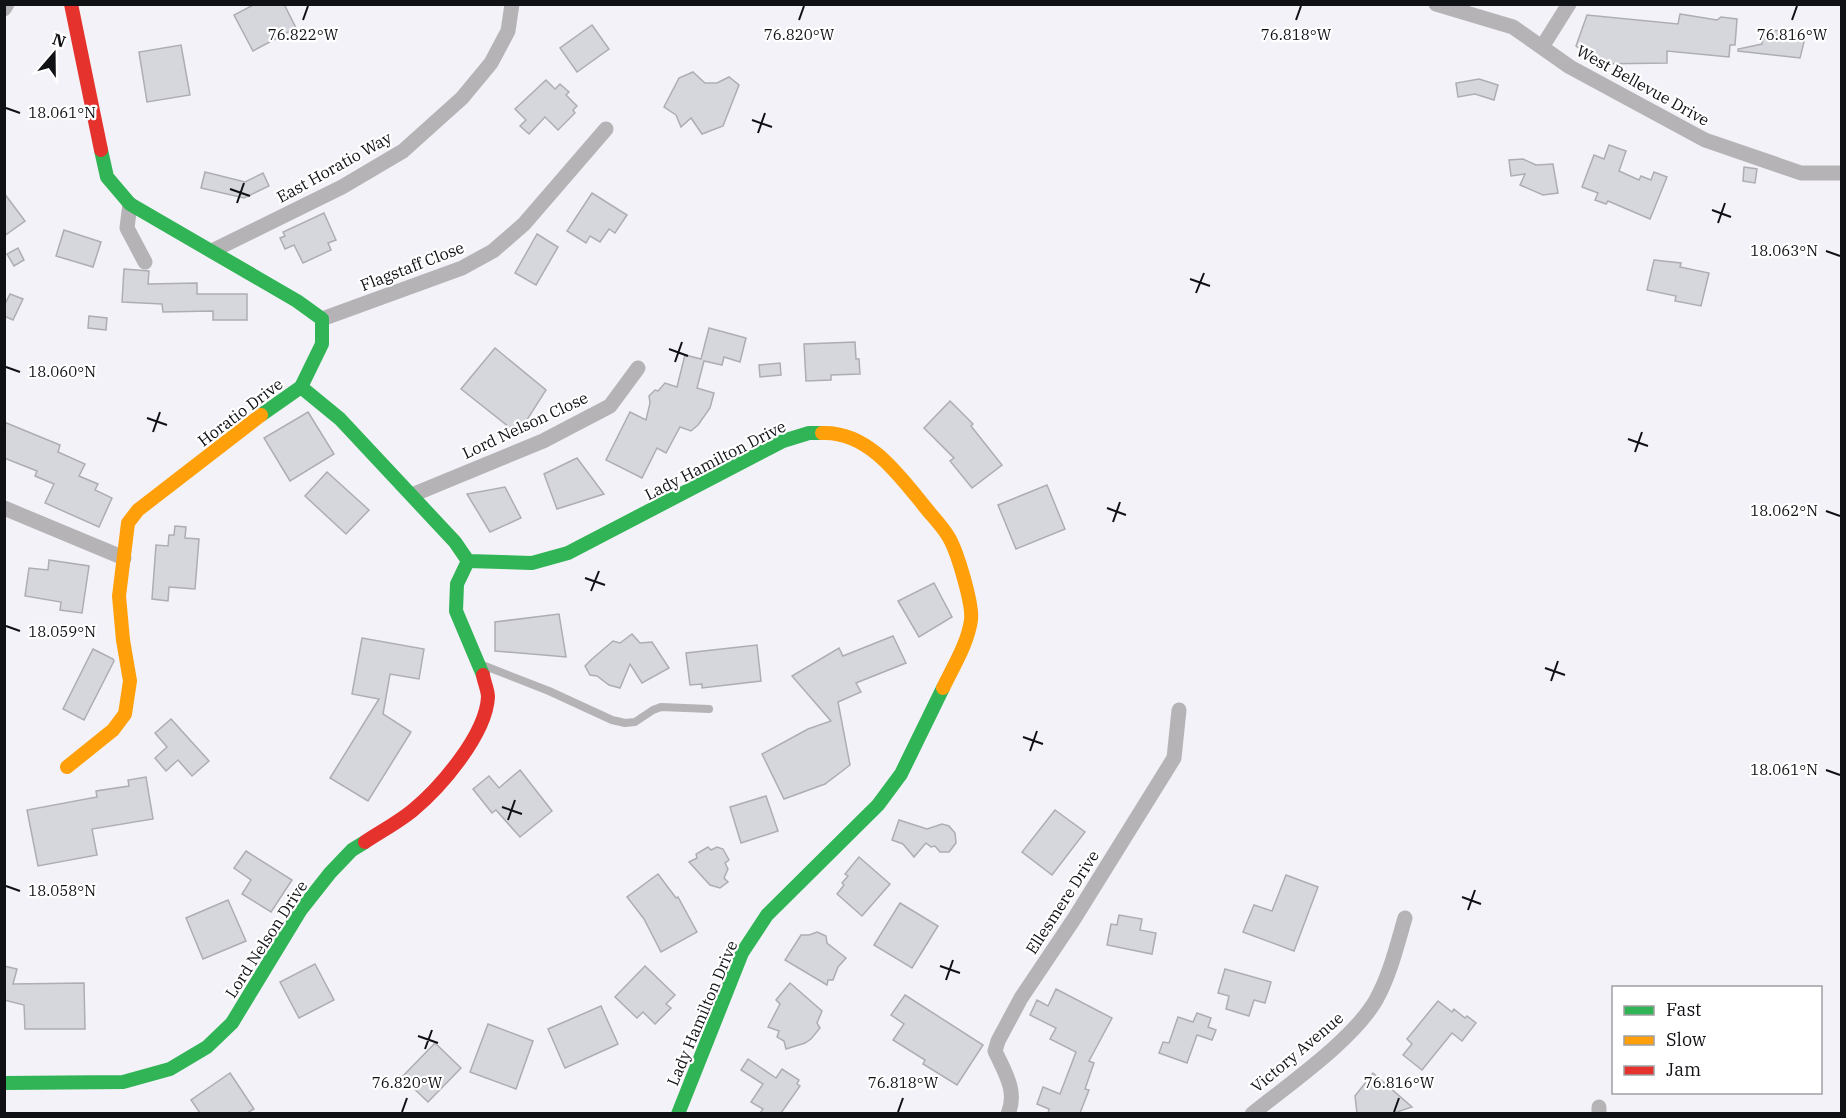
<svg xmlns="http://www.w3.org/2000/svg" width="1846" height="1118" viewBox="0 0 1846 1118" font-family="'IBM Plex Serif',serif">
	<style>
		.building { fill: #d6d7dc; stroke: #adadb2; stroke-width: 1.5 }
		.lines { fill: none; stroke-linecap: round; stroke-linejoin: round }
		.lane { stroke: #b5b3b5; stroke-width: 8 }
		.street { stroke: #b5b3b5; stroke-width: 15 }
		.fast { stroke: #30b455; stroke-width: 14 }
		.slow { stroke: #ff9f0a; stroke-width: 14 }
		.jam { stroke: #e5322d; stroke-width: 14 }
		.ticks { fill: none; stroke: #101115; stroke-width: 2 }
		.labels { text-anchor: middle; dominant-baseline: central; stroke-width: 4.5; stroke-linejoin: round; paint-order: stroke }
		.street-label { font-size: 16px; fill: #101115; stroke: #fff }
		.ticks-label { font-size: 15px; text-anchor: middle; fill: #101115; stroke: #fff; stroke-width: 4.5; stroke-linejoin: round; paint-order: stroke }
	</style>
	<rect width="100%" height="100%" fill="#f2f2f8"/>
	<g class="building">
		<path d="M255,4h29l12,24 -43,23 -19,-36z"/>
		<path d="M1680,14l37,6 4,-3 16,2 -2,26h-5l-1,12 -62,-6v12l-67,1 -24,-18 11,-31 91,9z"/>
		<path d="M592,25l17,24 -32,23 -17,-24z"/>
		<path d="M1764,29l42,5 -6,24 -62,-7v-2l24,-5z"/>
		<path d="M181,45l9,50 -43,7 -8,-50z"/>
		<path d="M693,72l12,11h12l12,-6 10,8 -16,41 -21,8 -11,-16 -10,9 -5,-12 -12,-8 15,-29z"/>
		<path d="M1479,79l19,6 -4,15 -19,-6 -17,3 -2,-14z"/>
		<path d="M546,80l9,9 5,-5 9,8 -3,3 11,11 -4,4 2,3 -17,17 -13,-13 -16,17 -9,-8 6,-6 -11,-11z"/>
		<path d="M1609,145l17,6 -7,20 20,9 2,-4 10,4 3,-8 13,5 -17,42 -42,-18 -2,3 -11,-4 3,-7 -16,-6 12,-32 10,4z"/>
		<path d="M1523,159l13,6 17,-1 5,29 -15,2 -23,-10 5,-11 -14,2 -2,-16z"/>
		<path d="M1744,167l13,2 -2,14 -12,-2z"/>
		<path d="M205,172l40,10 18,-9 6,13 -25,12 -43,-10z"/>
		<path d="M4,193l21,28 -21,15z"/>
		<path d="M592,193l35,22 -12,18 -6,-4 -9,13 -10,-6 -4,7 -19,-12z"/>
		<path d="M324,213l12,27 -8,3 3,7 -28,13 -9,-18 -9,4 -5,-11 5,-2 -2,-4z"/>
		<path d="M64,230l37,12 -8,25 -37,-11z"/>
		<path d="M537,234l21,13 -22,38 -21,-12z"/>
		<path d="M18,248l6,12 -10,6 -7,-12z"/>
		<path d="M1654,260l27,3 -1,4 29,6 -8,33 -26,-5 1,-5 -29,-6z"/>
		<path d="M124,269l25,2 -1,13 49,-1v11h50v26h-34v-9l-50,1 -1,-8 -40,-2z"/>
		<path d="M10,294l13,5 -10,21 -9,-4v-10z"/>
		<path d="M89,316l18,2 -1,12 -18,-2z"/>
		<path d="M709,328l37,10 -6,24 -16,-5 -2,8 -18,-4 -7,27 17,5 -4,15 -12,17 -7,6 -11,-4 -14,26 -9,-5 -15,30 -36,-18 24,-48 16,8 4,-17 -1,-7 6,-6 3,1 7,-8 12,4 8,-32 16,4z"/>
		<path d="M855,342l1,17h3l1,15 -29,1v5l-25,1 -2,-37z"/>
		<path d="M495,348l51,42 -28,44 -57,-45z"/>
		<path d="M780,363l1,12 -21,2 -1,-12z"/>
		<path d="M950,401l23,23 -2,2 31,39 -30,23 -22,-27 4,-3 -30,-30z"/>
		<path d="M308,412l26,42 -44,27 -26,-43z"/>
		<path d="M4,422l56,23 -2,7 27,12 -6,12 19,8 -3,6 17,8 -13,29 -54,-24 9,-19 -19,-8 2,-5 -33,-13z"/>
		<path d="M577,458l27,36 -47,15 -13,-35z"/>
		<path d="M327,472l42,38 -23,24 -41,-38z"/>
		<path d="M1047,485l18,44 -49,20 -18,-44z"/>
		<path d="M505,487l16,31 -31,14 -23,-38z"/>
		<path d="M175,526l11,1 -1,11 14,1 -4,50 -26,-2 -1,14 -16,-2 4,-54 12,1 1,-11h5z"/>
		<path d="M49,560l40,6 -7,47 -22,-3 1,-8 -36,-6 4,-28 19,2z"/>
		<path d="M934,583l18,34 -33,20 -21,-36z"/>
		<path d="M559,614l7,43 -71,-6v-29z"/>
		<path d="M632,634l8,9 12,-1 17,26 -27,15 -12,-19 -10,24 -11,-3 -12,-9 -7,-1 -5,-9 7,-7 21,-18 7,2z"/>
		<path d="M893,636l13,27 -50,20 5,9 -23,10 12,63 -25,19 -41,15 -22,-45 46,-25 23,-8 -39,-45 47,-28 4,8z"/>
		<path d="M362,638l62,11 -5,30 -29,-5 -7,40 28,18 -43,69 -38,-23 49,-79 -27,-5z"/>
		<path d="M757,645l4,36 -59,7v-4l-12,1 -4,-32z"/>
		<path d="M93,649l20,10 1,2 -30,59 -21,-11z"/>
		<path d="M171,719l38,42 -17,15 -14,-16 -12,11 -11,-13 12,-11 -12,-14z"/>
		<path d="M520,770l32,41 -32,26 -24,-27 -4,3 -19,-24 16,-13 10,12z"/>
		<path d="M146,777l7,42 -61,10 5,26 -59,11 -11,-56 70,-13 -1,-6 33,-5 -1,-6z"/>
		<path d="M766,796l12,35 -37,12 -11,-36z"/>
		<path d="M1055,810l30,22 -33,43 -30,-23z"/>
		<path d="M899,820l28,9 15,-5 7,2 6,7 1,10 -7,9h-9l-5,-6 -4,1 -5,-4 -12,14 -11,-13 -11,-4z"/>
		<path d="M708,847l3,3 6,-3 6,2 6,11 -4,3 3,6 -4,9 4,4 -8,6 -10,-3 -21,-23 8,-4 -1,-4z"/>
		<path d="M246,851l46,29 -21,32 -29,-18 9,-14 -17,-12z"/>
		<path d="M859,857l31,27 -28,32 -25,-22 7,-9 -2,-2 6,-7 -3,-2z"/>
		<path d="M658,874l18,24 2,-1 19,35 -36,20 -17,-33 -17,-22z"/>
		<path d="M1286,875l32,12 -24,64 -51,-19 11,-27 18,6z"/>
		<path d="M228,900l18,41 -43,18 -17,-41z"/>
		<path d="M900,903l38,23 -26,42 -38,-23z"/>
		<path d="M1119,915l23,4 -2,11 16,3 -4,21 -45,-9 4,-21 6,1z"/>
		<path d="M817,932l9,4 1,7 19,15 -8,9 -5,13h-5l-1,5 -42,-25 16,-25h8z"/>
		<path d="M315,964l19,36 -35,18 -19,-36z"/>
		<path d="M4,966l13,3 -4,15 71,-1 1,46h-60l-1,-24 -20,-5z"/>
		<path d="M645,966l30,29 -9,9 5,4 -16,16 -12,-12 -6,6 -22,-21z"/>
		<path d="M1225,969l46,13 -6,21 -11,-3 -5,16 -23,-7 3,-13 -11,-3z"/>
		<path d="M790,983l32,28 -5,12 3,5 -9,11 -6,4 -19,6 -2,-8 -7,-4 2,-6 -11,-4 12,-23 -4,-4z"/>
		<path d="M1056,989l56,29 -23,43 5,2 -9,26 4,1 -9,23h-32l1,-4 -12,-5 6,-17 17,7 16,-42 -26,-13 6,-11 -26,-13 7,-15 11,6z"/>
		<path d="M905,995l78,50 -26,40 -34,-21 2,-4 -32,-20 11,-16 -13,-9z"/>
		<path d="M1438,1001l14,11 2,-3 11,9 2,-2 9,7 -14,18 -10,-8 -30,37 -19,-15 9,-11 -5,-5z"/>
		<path d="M601,1006l17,38 -53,24 -17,-39z"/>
		<path d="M1197,1013l14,5 -3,9 8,3 -4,10 -15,-5 -10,28 -28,-10 4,-11 6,1 9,-26 15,5z"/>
		<path d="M488,1024l45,17 -17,48 -46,-17z"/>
		<path d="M435,1043l26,25 -33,34 -26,-25z"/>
		<path d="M748,1059l28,19 6,-9 17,11 -2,4 3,2 -19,27h-21l3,-4 -12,-7 12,-18 -22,-14z"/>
		<path d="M230,1073l24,36 -7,4h-47l-9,-13z"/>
		<path d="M1373,1073l39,34 -18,6h-37l-2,-17z"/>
	</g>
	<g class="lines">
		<path class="lane" d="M485,666l64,25 63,29 13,3 10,-1 18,-12 8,-3 48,2"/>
		<g class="street">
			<path d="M1436,4l77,23 57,40 135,73 96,33h41"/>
			<path d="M4,9l3,-5"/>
			<path d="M1542,47l27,-43"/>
			<path d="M130,204l-3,24 18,34"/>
			<path d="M212,251l130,-64 61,-36 59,-53 29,-35 17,-32 4,-27"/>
			<path d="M322,319l140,-51 31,-17 31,-27 82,-95"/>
			<path d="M412,495l131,-54 67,-35 28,-38"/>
			<path d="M4,508l120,50"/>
			<path d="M1008,1114c10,-23 -4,-43 -13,-63l3,-10 23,-43 53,-79 100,-161 5,-48"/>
			<path d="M1252,1114c37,-30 101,-74 124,-114 14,-25 21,-55 29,-82"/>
			<path d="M1599,1114v-7"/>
		</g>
		<g class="fast">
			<path d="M101,150l6,27 23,27 167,97 25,18v25l-21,43 -40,28"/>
			<path d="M301,387l39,32 115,123 13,19 64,2 36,-10 215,-112 26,-8h13"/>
			<path d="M468,561l-11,23 -1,27 27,64"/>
			<path d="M4,1083l119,-1 47,-13 37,-22 25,-24 68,-112 30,-38 22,-23 13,-8"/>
			<path d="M678,1114l64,-161 25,-38 111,-110 23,-31 42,-86"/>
		</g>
		<g class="slow">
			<path d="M822,433c46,-2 77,42 103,74 8,10 17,19 23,29 9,14 25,68 23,84 -3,23 -18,47 -28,68"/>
			<path d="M67,767l46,-37 12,-16 5,-33 -7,-41 -4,-44 9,-73 10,-13 123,-95"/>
		</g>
		<g class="jam">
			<path d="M71,4l30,146"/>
			<path d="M365,842c15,-10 32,-19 47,-31 28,-23 74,-76 76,-114 0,-7 -4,-15 -5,-22"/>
		</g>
	</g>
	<path class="ticks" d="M303,20l5,-14M799,20l5,-14M1296,20l5,-14M1792,20l5,-14M6,108l14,5M752,120l20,7M758,133l7,-20M230,189l20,7M237,203l7,-20M1712,210l19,7M1718,223l7,-20M1826,251l14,5M1190,279l20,7M1196,293l8,-20M669,349l19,7M675,362l7,-20M6,367l14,5M147,418l20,7M153,432l7,-20M1628,439l20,7M1635,452l7,-20M1107,508l19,7M1826,511l14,5M1113,522l7,-20M585,578l20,7M591,591l8,-20M6,626l14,5M1545,668l20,7M1551,681l7,-20M1023,737l20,7M1030,751l7,-20M1826,770l14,5M502,807l20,7M508,820l7,-20M6,886l14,5M1462,897l19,7M1468,910l7,-20M940,966l20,7M946,980l7,-20M418,1036l20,7M425,1049l7,-19M402,1112l5,-14M898,1112l5,-14M1394,1112l5,-14"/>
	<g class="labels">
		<g class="street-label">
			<text transform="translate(1643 85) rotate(29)">West Bellevue Drive</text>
			<text transform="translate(334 167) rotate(-29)">East Horatio Way</text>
			<text transform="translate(412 266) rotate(-21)">Flagstaff Close</text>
			<text transform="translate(240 412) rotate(-37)">Horatio Drive</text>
			<text transform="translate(525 425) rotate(-25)">Lord Nelson Close</text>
			<text transform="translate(715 460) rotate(-27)">Lady Hamilton Drive</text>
			<text transform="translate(1062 902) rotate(-57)">Ellesmere Drive</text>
			<text transform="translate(266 939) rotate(-57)">Lord Nelson Drive</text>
			<text transform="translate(702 1013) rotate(-67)">Lady Hamilton Drive</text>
			<text transform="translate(1297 1052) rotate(-40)">Victory Avenue</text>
		</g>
	</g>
	<g class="ticks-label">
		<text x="303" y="40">76.822°W</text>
		<text x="799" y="40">76.820°W</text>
		<text x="1296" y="40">76.818°W</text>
		<text x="1792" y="40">76.816°W</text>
		<text x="62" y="118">18.061°N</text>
		<text x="1784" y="256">18.063°N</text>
		<text x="62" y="377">18.060°N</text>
		<text x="1784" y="516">18.062°N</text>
		<text x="62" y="637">18.059°N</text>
		<text x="1784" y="775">18.061°N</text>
		<text x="62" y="896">18.058°N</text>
		<text x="407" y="1088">76.820°W</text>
		<text x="903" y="1088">76.818°W</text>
		<text x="1399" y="1088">76.816°W</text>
	</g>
	<rect width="1846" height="1118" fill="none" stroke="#101115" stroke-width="12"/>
	<rect x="1612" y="986" width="210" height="108" fill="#ffffff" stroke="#9fa0a1" stroke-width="1.5"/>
	<rect x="1624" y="1006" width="30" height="9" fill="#30b455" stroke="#9fa0a1" stroke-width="1.5"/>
	<text x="1666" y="1016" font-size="18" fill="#101115">Fast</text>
	<rect x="1624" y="1036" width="30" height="9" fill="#ff9f0a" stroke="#9fa0a1" stroke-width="1.5"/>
	<text x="1666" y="1046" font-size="18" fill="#101115">Slow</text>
	<rect x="1624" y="1066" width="30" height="9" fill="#e5322d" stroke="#9fa0a1" stroke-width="1.5"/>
	<text x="1666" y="1076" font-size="18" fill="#101115">Jam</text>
	<g transform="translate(54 54) rotate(20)" stroke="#ffffff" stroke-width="4.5" paint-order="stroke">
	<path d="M0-4.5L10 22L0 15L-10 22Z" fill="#101115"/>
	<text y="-9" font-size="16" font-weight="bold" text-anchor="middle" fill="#101115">N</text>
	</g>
</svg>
